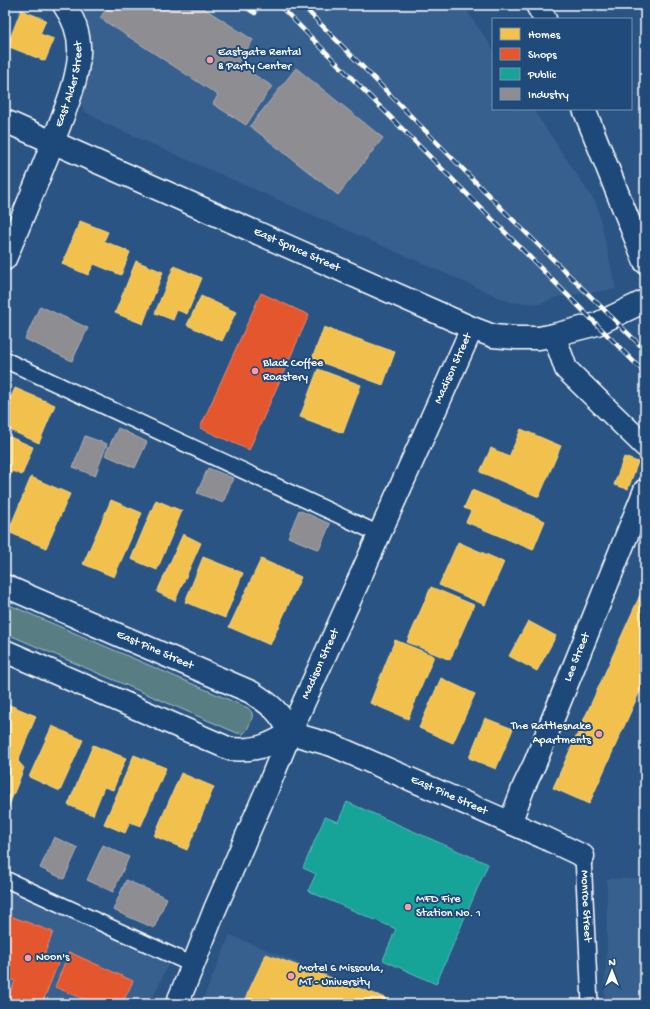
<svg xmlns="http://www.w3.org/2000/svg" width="650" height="1009" viewBox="0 0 650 1009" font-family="'Gochi Hand',sans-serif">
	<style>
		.built { fill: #38608e }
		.green { fill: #597e83; stroke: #acbec1 }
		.homes { fill: #f2c14e; stroke: #f6d483 }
		.shops { fill: #e4572e; stroke: #ec896d }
		.public { fill: #17a398; stroke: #5dbfb7 }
		.industry { fill: #8d8d92; stroke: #afafb3 }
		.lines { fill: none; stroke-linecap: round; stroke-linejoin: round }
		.service-casing { stroke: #fff; stroke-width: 18 }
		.minor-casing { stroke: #fff; stroke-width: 25 }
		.tertiary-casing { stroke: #fff; stroke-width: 25 }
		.service { stroke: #1f4a7a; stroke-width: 15 }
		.minor { stroke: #1f4a7a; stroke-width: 22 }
		.tertiary { stroke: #1f4a7a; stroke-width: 22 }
		.rail-casing { stroke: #fff; stroke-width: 4.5 }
		.rail { stroke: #1f4a7a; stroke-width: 3; stroke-dasharray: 9; stroke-linecap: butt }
		.poi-dot { fill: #ff9aa2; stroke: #1f4a7a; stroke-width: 1.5 }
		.labels { text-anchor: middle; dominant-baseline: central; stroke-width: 4; stroke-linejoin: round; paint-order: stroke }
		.poi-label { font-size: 12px; fill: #fff; stroke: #1f4a7a; text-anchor: start }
		.street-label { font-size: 12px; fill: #fff; stroke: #1f4a7a }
	</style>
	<rect width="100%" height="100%" fill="#2a5483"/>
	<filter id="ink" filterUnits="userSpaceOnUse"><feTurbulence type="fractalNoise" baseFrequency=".025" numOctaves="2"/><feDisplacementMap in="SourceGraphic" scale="8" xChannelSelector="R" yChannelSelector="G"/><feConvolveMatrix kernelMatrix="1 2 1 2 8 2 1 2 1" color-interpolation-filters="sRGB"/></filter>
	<g filter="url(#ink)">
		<g class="built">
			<path d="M80,5h383l30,44v60h40l64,96 19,84 -59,8 -17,7 -30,-2 -406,-179 -20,-12 -5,-15 9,-54 -3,-24z"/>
			<path d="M645,878v126h-41l3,-57v-68z"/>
			<path d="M5,880l167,76 -22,48h-145z"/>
			<path d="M230,935l170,69h-199z"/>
		</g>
		<path class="green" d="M5,603l243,105c2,2 3,3 4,5 2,5 -5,18 -9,21l-6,-1 -232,-100z"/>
		<g class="homes">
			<path d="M21,10l25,10 -6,14 14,5 -9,22 -38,-15z"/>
			<path d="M80,221l28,11 -4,9 26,11 -9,23 -27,-11 -6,11 -26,-11z"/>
			<path d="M136,261l27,11 -20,52 -28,-11z"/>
			<path d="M174,266l28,12 -15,36 -10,-4 -4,10 -18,-7z"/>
			<path d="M201,296l35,16 -14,29 -35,-16z"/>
			<path d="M324,327l71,25 -12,33 -71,-26z"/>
			<path d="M318,369l43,16 -18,48 -43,-16z"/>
			<path d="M15,388l40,17 -16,38 -34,-15v-18z"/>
			<path d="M521,429l40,17 -22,51 -59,-25 11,-24 18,9z"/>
			<path d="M8,436l25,11 -11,28 -10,-4 -7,17v-44z"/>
			<path d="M624,457l14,5 -10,27 -14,-4z"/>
			<path d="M31,477l39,17 -24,54 -38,-16z"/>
			<path d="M472,490l73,31 -12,29 -67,-28 5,-11 -7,-3z"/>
			<path d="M111,500l31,13 -28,64 -31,-13z"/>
			<path d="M156,500l26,11 -25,59 -26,-11z"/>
			<path d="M183,534l18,9 -26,58 -18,-9z"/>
			<path d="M458,542l46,20 -19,43 -46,-20z"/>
			<path d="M203,557l40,16 -18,45 -40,-16z"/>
			<path d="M261,559l40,18 -31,68 -41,-18z"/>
			<path d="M645,584v96l-56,124 -36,-16z"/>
			<path d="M431,587l43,18 -24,55 -43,-18z"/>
			<path d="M528,621l28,15 -19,35 -28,-15z"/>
			<path d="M395,640l39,16 -26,63 -38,-16z"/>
			<path d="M441,678l34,16 -22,49 -34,-15z"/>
			<path d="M5,703l31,13 -18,45 6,7 -18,45 -1,-1z"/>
			<path d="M485,718l28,11 -17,40 -27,-11z"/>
			<path d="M52,726l31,14 -23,51 -31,-14z"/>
			<path d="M93,745l33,13 -13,32 -9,-3 -11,28 -25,-10z"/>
			<path d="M134,755l32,13 -25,58 -11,-4 -5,11 -21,-9z"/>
			<path d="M181,773l33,14 -27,63 -33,-14z"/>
			<path d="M266,954l120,44 -2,6h-133l-7,-3z"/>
		</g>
		<g class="shops">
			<path d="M261,293l48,22 -60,135 -49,-22z"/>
			<path d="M5,914l48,18 -9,23 15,6 -17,43h-19l-15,-6 7,-17 -10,-3z"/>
			<path d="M69,952l64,29 -11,23h-26l-41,-17z"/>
			<path d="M8,998l15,6h-17z"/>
		</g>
		<path class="public" d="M347,802l141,62 -52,120 -53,-24 13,-31 -88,-38 8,-17 -13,-6 22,-51 13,5z"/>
		<g class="industry">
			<path d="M109,5h90l54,35 -16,24 35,22 -26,39 -33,-21 5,-9 -118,-77z"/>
			<path d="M296,68l87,70 -45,57 -88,-69z"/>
			<path d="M40,306l48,22 -16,33 -47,-22z"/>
			<path d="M118,428l29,14 -12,26 -30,-13z"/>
			<path d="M85,436l22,8 -12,32 -22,-9z"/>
			<path d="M208,468l25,10 -10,25 -26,-10z"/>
			<path d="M299,510l31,14 -11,26 -31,-13z"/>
			<path d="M54,837l24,11 -14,31 -24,-11z"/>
			<path d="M103,845l26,12 -16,35 -26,-12z"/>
			<path d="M126,880l41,18 -13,30 -41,-18z"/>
		</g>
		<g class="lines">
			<g class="service-casing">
				<g id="service">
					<path d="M5,360l374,174"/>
					<path id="s1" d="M583,856l7,148"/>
					<path d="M5,879l188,86"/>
				</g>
			</g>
			<g class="minor-casing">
				<g id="minor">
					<path id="s2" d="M5,259c18,-43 36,-86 53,-130 9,-24 20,-50 21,-76 1,-18 -5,-34 -15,-48"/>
					<path d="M554,335l12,34 79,77"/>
					<path id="s3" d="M5,586l246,106c20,13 29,19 39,41"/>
					<path id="s4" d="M5,651l225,98c26,2 38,-3 60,-16l42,12 211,92 40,19"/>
					<path id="s5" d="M510,823l14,-37 11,-23 110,-273"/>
				</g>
			</g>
			<g class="tertiary-casing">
				<g id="tertiary">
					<path d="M537,5l8,14"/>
					<path d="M584,109l61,153"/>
					<path id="s6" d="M5,121l467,207 21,8 23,2h23l15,-3 43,-11 48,-23"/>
					<path id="s7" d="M177,1004l16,-39 22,-56 51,-117 24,-59 182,-405"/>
				</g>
			</g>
			<use href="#service" class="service"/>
			<use href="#minor" class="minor"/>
			<use href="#tertiary" class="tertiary"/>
			<g class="rail-casing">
				<g id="rail">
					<path d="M242,5l13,8"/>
					<path d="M279,5l366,368"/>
					<path d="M302,5l206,210 137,135"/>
				</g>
			</g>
			<use href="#rail" class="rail"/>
		</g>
	</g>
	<g class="poi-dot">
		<circle cx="210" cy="60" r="4"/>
		<circle cx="255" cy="371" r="4"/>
		<circle cx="599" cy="734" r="4"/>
		<circle cx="408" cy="907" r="4"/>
		<circle cx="28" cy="958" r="4"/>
		<circle cx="291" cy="976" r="4"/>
	</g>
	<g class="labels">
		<g class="poi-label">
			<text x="218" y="53">Eastgate Rental<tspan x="218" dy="14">&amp; Party Center</tspan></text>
			<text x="263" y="364">Black Coffee<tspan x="263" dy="14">Roastery</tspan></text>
			<text x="591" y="727" text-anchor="end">The Rattlesnake<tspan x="591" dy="14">Apartments</tspan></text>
			<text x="416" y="900">MFD Fire<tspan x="416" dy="14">Station No. 1</tspan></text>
			<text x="36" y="958">Noon's</text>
			<text x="299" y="969">Motel 6 Missoula,<tspan x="299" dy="14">MT - University</tspan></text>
		</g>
		<g class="street-label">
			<text stroke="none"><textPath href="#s2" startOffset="187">East Alder Street</textPath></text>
			<text stroke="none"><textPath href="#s6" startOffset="319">East Spruce Street</textPath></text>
			<text stroke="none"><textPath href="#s7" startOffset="693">Madison Street</textPath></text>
			<text stroke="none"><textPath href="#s3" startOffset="163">East Pine Street</textPath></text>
			<text stroke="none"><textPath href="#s5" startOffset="179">Lee Street</textPath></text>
			<text stroke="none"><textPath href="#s7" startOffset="369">Madison Street</textPath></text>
			<text stroke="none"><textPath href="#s4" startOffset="480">East Pine Street</textPath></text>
			<text stroke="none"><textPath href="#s1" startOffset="50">Monroe Street</textPath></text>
		</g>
	</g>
	<rect width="650" height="1009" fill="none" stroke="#1f4a7a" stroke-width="20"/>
	<rect x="10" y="10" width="630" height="989" fill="none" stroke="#fff" stroke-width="1.5" filter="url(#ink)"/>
	<rect x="492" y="18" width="140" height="92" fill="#1f4a7a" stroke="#7992af"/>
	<rect x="500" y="28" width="20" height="12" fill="#f2c14e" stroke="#7992af"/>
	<text x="528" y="38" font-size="12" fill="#ffffff">Homes</text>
	<rect x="500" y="48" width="20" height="12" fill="#e4572e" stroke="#7992af"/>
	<text x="528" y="58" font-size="12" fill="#ffffff">Shops</text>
	<rect x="500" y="68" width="20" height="12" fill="#17a398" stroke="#7992af"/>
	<text x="528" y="78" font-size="12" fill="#ffffff">Public</text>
	<rect x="500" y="88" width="20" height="12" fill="#8d8d92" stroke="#7992af"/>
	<text x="528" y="98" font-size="12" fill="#ffffff">Industry</text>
	<g transform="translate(612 971)" stroke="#1f4a7a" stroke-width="3" paint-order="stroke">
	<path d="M0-3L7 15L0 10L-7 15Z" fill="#ffffff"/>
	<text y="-6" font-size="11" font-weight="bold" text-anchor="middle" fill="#ffffff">N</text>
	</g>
</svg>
